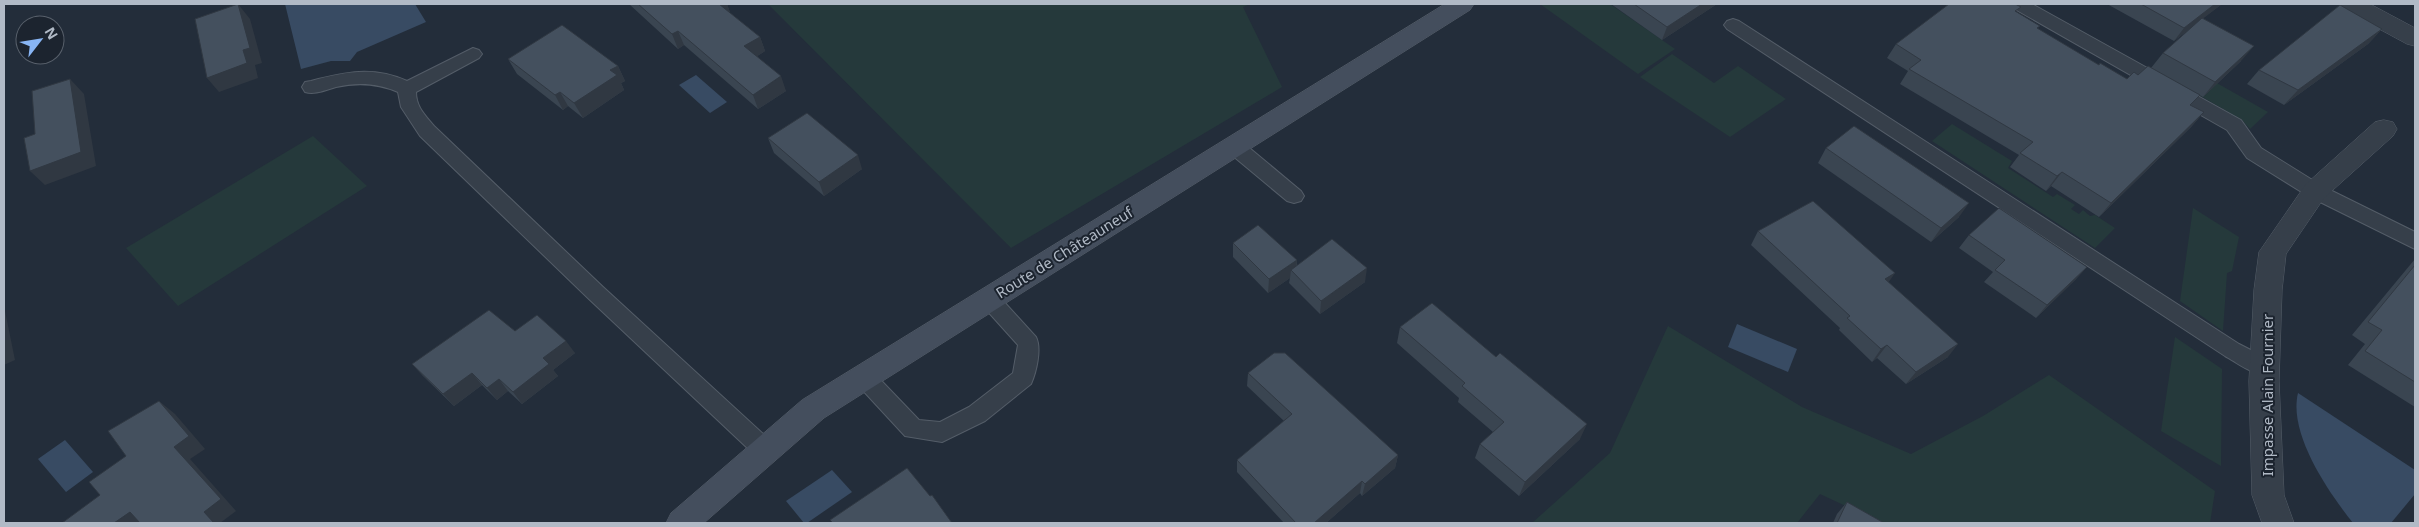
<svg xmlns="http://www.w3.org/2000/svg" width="2419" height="527" viewBox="0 0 2419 527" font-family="'Noto Sans',sans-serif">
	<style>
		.green { fill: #25393b }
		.water { fill: #384b63 }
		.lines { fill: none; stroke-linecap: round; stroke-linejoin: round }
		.lane-casing { stroke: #545d68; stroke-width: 2 }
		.street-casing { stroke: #545d68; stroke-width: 1 }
		.secondary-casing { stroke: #545d68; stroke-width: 1 }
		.lane { fill: #363f4a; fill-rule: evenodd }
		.street { fill: #363f4a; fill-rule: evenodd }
		.secondary { fill: #444e5d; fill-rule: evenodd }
		.wall { fill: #3a4551 }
		.shaded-wall { fill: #303842 }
		.building { fill: #44505e; stroke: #303842 }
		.labels { text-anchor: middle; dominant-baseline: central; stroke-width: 4; stroke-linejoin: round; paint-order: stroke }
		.street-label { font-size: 15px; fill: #b1bac6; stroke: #1c242f }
	</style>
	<rect width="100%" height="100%" fill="#232d3a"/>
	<g class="green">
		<path d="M768,4h482l-7,3 39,80 -271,161z"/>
		<path d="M1540,4h70l65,45 -37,25z"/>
		<path d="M1672,54l42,29 24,-17 48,33 -56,38 -90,-60z"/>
		<path d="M2185,65l83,47 -18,17 -8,-9 -74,-43z"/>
		<path d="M1952,124l60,37 -4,7 45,29 4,-3 18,11 -4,4 8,5 4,-4 7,6 5,-1 20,13 -20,20 -163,-107z"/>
		<path d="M313,136l54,50 -189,120 -52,-58z"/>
		<path d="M2193,208l46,29 -7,34 -5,2 -4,58 -43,-30z"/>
		<path d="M1668,326l134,81 109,47 72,-38 66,-41 166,116 -5,32h-328l-62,-29 -23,29h-265l78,-70z"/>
		<path d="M2175,337l47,32 -1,97 -60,-35z"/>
	</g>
	<g class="water">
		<path d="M285,4h130l11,18 -69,30 -7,9h-19l-30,8z"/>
		<path d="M696,75l31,27 -17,11 -31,-28z"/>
		<path d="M1737,324l60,25 -9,23 -60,-25z"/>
		<path d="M2298,393l117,77v24l-24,29h-38c-24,-30 -65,-89 -55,-130z"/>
		<path d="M65,440l28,32 -27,20 -28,-33z"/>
		<path d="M832,470l20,22 -45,31h-3l-18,-22z"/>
	</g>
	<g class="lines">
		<g class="lane-casing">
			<g id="lane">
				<path d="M2011,4h21l209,116 20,28 61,38 93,46v17l-107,-53 -61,-38 -20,-28 -214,-122z"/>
				<path d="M1733,19l6,2 500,323 33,17 4,6 -4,6c-15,6 -34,-10 -47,-17l-498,-327 -3,-4 3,-4z"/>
				<path d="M473,48l6,2 3,4 -3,4 -63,34c0,15 9,23 18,34l169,161 170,156 3,7 -3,7 -8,3 -8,-3 -168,-158 -169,-163 -19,-29 -3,-15c-21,-9 -40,-10 -62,-5 -11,3 -21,8 -31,5l-3,-5 3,-5 6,-1c34,-9 62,-15 96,0z"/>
				<path d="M1234,139l7,2 60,50 3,5 -3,5 -7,2 -7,-2 -60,-50 -2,-5 2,-5z"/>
				<path d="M989,291l7,2 40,44c6,12 0,36 -5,47l-46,37 -43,21 -37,-6 -49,-53 -3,-6 3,-6 8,-3 8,3 47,49 21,2 29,-15 44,-34 5,-28 -36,-40 -3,-6 3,-6z"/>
			</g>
		</g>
		<g class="street-casing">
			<g id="street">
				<path d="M2340,4h30l45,24v18l-8,-2 -63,-34z"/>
				<path d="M2384,120l9,2 4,7 -4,7 -69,62 -38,56 -4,36 -3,91 5,114 10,28h-32l-10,-28 -3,-114 5,-91 5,-38 47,-68 69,-62z"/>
			</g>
		</g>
		<g class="secondary-casing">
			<path id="secondary" d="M1445,4h29l-4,6 -646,408 -120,105h-38l5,-10 131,-113z"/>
		</g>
		<use href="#lane" class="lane"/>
		<use href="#street" class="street"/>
		<use href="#secondary" class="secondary"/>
	</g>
	<g class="wall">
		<path d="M629,4h98l3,9 30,24 5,14 -8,5 29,35 -28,18 -74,-64 -6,4z"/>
		<path d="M1611,4h106l-55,36z"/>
		<path d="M2107,4h115l-19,14 38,43 -38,36 -21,-12 10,21 12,6 -13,15 -92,90 -48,-31 -5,5 -36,-24 9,-12 -119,-71 8,-13 -21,-13 9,-14 121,-31 21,16 61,36 28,14 11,-4 13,-7 12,-15 29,-26 -18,14z"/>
		<path d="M2382,29l-14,15 -84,61 -37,-21 12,-14z"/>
		<path d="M508,59l110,7 7,15 -4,2 3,7 -41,28 -15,-12 -5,4 -46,-36z"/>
		<path d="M768,138l94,31 -38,27 -50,-43z"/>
		<path d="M1826,148l133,69 -28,25 -113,-79z"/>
		<path d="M1758,231l131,52 59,74 -42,27 -29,-26 -5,4 -33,-32 1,-2 -89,-83z"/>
		<path d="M1969,235l118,32 -11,12 -40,39 -52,-36 9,-10 -34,-24z"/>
		<path d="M1233,243l64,17v5l68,17 -45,32 -31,-31 1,-5 -22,15 -35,-36z"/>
		<path d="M2415,259v148l-67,-42 17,-21 -13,-9z"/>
		<path d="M1400,327l180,112 -61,57 -44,-38 5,-14 13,-12 -35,-30 1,-4 -62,-55z"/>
		<path d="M515,331l60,22 -22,17 5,6 -36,28 -14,-13 -11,9 -15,-15 -28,21 -31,-30 -11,-12z"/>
		<path d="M1248,373l150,82 -3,13 -33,28 -2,-3 -34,30h-42l-47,-51v-12l47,-39 -37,-35z"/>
		<path d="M1847,502l37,21h-51l4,-9z"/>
	</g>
	<g class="shaded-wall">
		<path d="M238,4l12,15 12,44 -7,2 3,13 -39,14 -12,-14 36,-28z"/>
		<path d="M719,4h8l4,11z"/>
		<path d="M1702,4h15l-55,36 5,-13z"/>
		<path d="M2215,4h7l-48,37 10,-13z"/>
		<path d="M2382,29l-14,15 -84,61 14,-15z"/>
		<path d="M678,31l6,14 -6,4 -6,-15z"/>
		<path d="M760,37l5,14 -15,10 -6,-15z"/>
		<path d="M2254,46l-13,15 -38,36 12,-15z"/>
		<path d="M618,66l7,15 -4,2 3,7 -41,28 -9,-15 36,-33z"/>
		<path d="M781,76l5,15 -28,18 -5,-14z"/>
		<path d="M70,79l14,15 12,72 -51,19 -15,-14z"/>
		<path d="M560,92l8,14 -5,4 -8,-15z"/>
		<path d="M2204,112l-13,15 -92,90 12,-14z"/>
		<path d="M858,155l4,14 -38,27 -5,-14z"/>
		<path d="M2062,172l-11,14 -5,5 11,-15z"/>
		<path d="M1969,203l-10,14 -28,25 10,-14z"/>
		<path d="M1297,260l-1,14 -5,-4 -1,8 -22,15 1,-14z"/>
		<path d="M2087,267l-11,12 -40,39 11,-13z"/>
		<path d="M1367,268l-2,14 -45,32 1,-13z"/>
		<path d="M1895,273l-9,13 -1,-7z"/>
		<path d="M4,306l11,54 -11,5z"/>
		<path d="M566,341l9,12 -22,17 5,6 -36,28 -9,-12 30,-34z"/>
		<path d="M1958,344l-10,13 -42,27 10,-12z"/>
		<path d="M1887,345l-10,13 -5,4 9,-13z"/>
		<path d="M472,373l10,12 -28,21 -11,-12z"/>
		<path d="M499,379l9,12 -11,9 -10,-12z"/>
		<path d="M159,401l16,13 30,35 -15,10 46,52 -16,12h-6l-10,-11 -30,-65z"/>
		<path d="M1587,424l-7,15 -61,57 6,-14z"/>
		<path d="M1398,455l-3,13 -33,28 3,-12z"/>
		<path d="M1362,481l-2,12 -34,30h-12z"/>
		<path d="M130,512l17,11h-33z"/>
	</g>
	<g class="building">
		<path d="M238,4l12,44 -7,2 4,13 -40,15 -12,-59z"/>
		<path d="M638,4h81l41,33 -16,9 37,30 -28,19 -75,-64 -6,3z"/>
		<path d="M1634,4h68l-35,23z"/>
		<path d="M1949,4h66l6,3 -6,4 25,15 -3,2 62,37 1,-2 27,16 7,-7 4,3 10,-9 52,29 -10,10 14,7 -93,91 -49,-31 -5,4 -37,-23 13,-11 -124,-73 12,-9 -25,-16z"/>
		<path d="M2141,4h74l-31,24z"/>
		<path d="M2340,5l42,24 -84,61 -39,-20z"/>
		<path d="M2202,18l52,28 -39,36 -52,-29z"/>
		<path d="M562,25l56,41 -8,4 7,5 -43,28 -14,-11 -5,3 -47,-36z"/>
		<path d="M70,79l11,73 -51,19 -6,-33 11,-4 -3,-43z"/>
		<path d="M807,113l51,42 -39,27 -51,-44z"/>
		<path d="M1854,126l115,77 -28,25 -115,-80z"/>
		<path d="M1813,201l82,72 -10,6 73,65 -42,28 -29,-27 -6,4 -34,-31 3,-2 -92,-85z"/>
		<path d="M1999,208l88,59 -40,38 -52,-35 10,-10 -36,-25z"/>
		<path d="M1258,225l39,35 -28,19 -36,-36z"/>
		<path d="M1332,239l35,29 -46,33 -30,-31z"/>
		<path d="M2415,265v117l-50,-31 17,-21 -14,-8z"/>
		<path d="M1432,303l64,54 4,-4 87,71 -62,58 -45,-38 24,-22 -42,-36 3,-3 -65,-56z"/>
		<path d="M489,310l26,21 22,-16 29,26 -23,17 6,6 -36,28 -14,-13 -12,9 -15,-15 -29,21 -31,-30z"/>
		<path d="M1274,353h11l113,102 -33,29 -3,-3 -48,42h-18l-59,-63 55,-46 -44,-41z"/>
		<path d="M159,401l30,35 -15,11 47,52 -17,13 10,11h-74l-10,-11 -16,11h-52l38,-28 -11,-13 37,-26 -18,-25z"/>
		<path d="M907,468l23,28 2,-1 20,28h-119l-3,-3z"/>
		<path d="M1847,502l37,21h-47z"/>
	</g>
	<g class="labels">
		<g class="street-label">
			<text transform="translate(1064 252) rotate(-32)">Route de Châteauneuf</text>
			<text transform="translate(2267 395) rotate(-90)">Impasse Alain Fournier</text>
		</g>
	</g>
	<rect width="2419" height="527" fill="none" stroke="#b1bac6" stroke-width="10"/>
	<g transform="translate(40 40) rotate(59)"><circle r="24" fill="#1c242f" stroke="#58606b"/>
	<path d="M0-4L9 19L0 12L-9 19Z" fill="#88b5f4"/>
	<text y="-8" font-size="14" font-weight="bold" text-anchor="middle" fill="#b1bac6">N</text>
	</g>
</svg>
